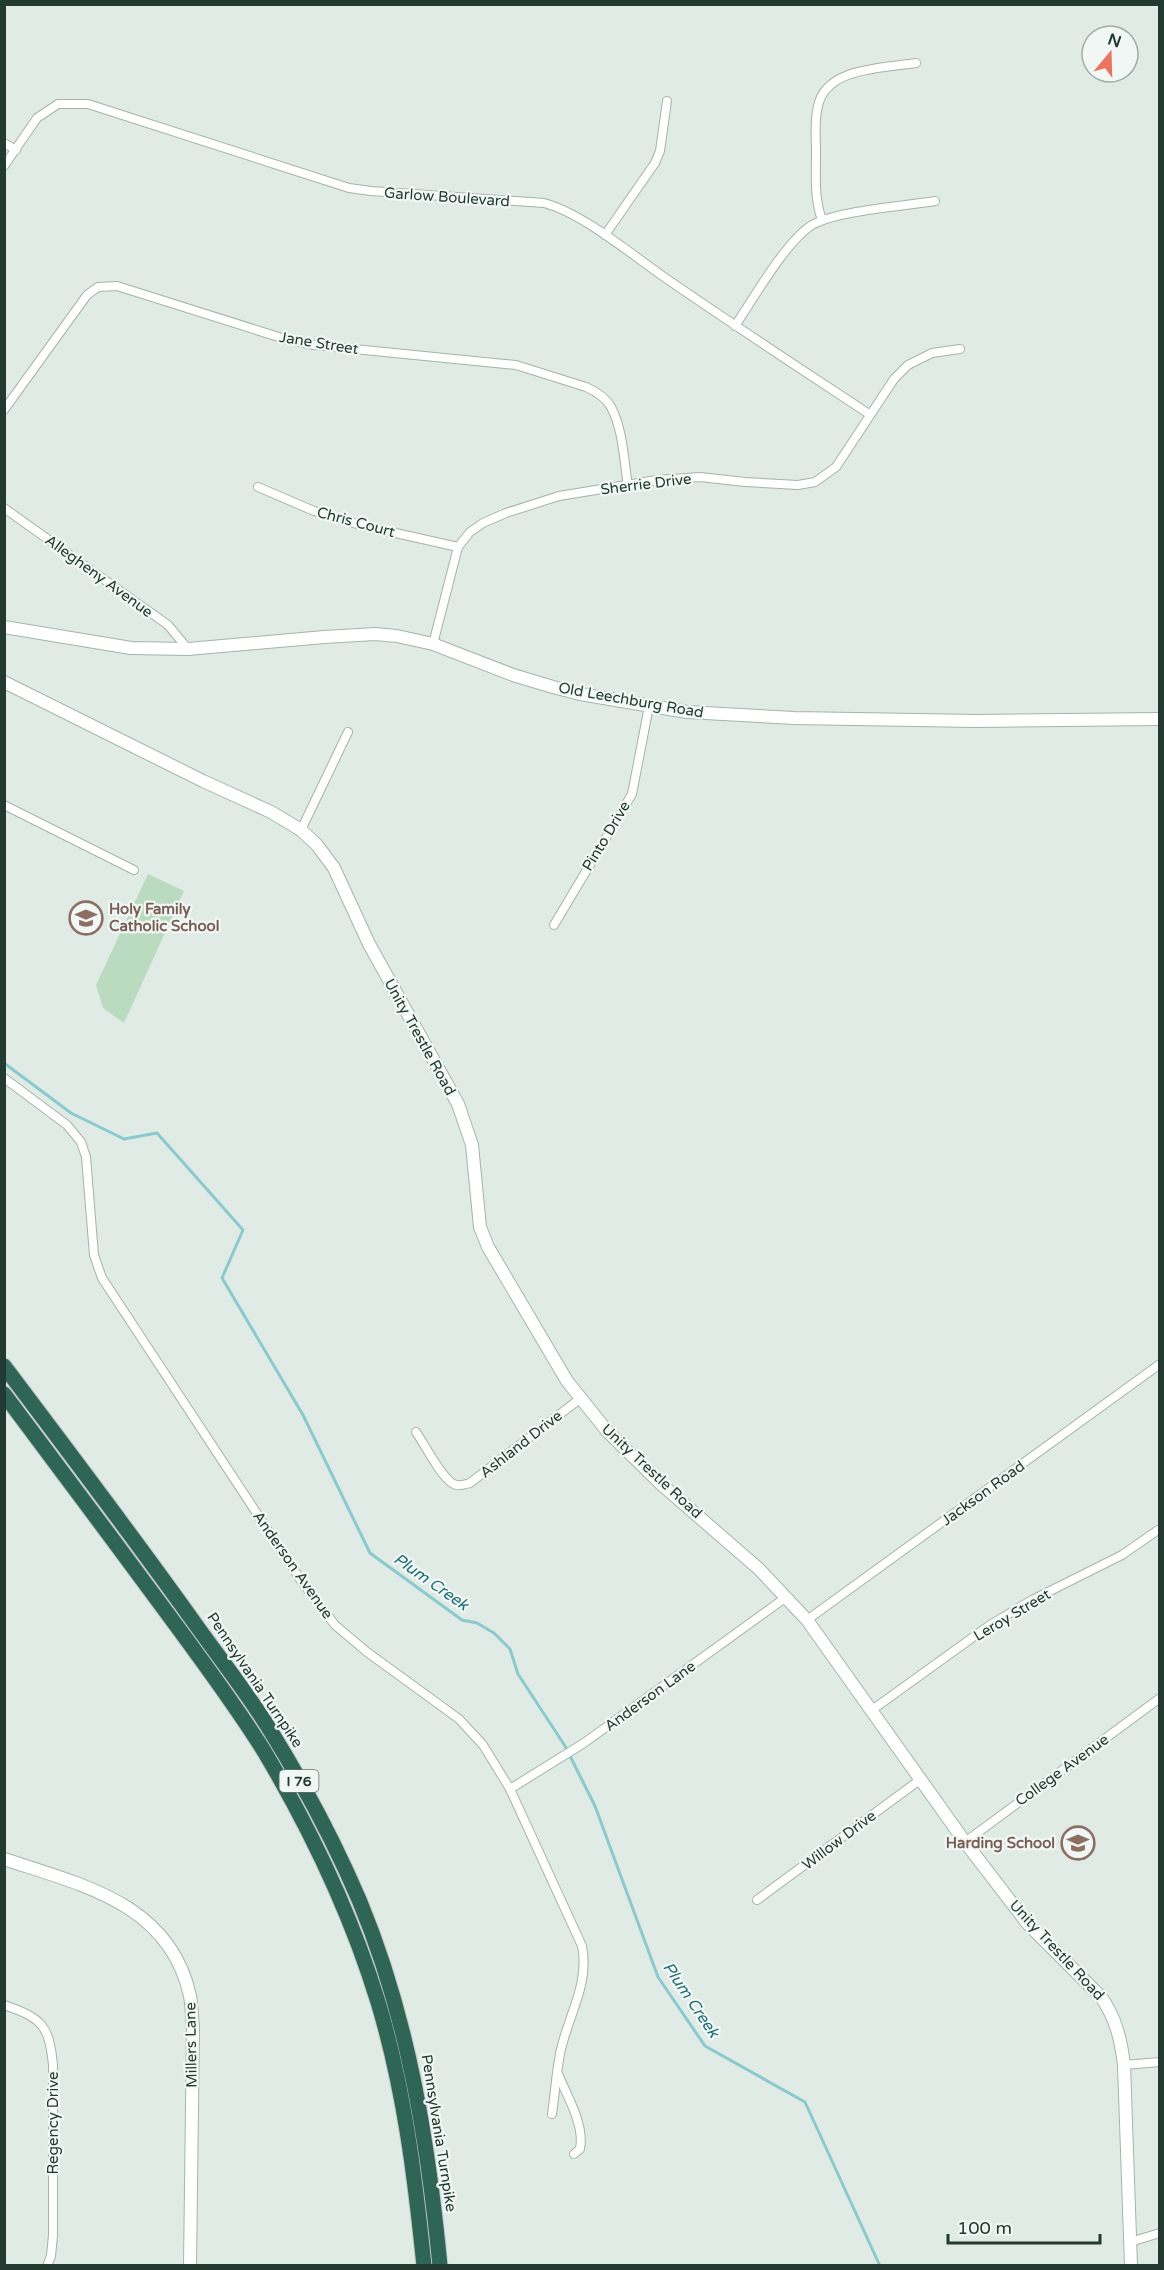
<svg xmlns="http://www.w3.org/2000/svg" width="1164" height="2270" viewBox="0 0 1164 2270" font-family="'Varela Round',sans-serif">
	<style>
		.green { fill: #badbc0 }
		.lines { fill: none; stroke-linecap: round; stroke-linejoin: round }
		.stream { stroke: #8acace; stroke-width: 3 }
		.street-casing { stroke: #a4b2ac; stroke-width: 10 }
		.secondary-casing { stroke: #a0b6ac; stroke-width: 14 }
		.highway-casing { stroke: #c1c8c6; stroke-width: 17 }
		.street { stroke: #fff; stroke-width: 8 }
		.secondary { stroke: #fff; stroke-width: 12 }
		.highway { stroke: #2f6555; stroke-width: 15 }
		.labels { text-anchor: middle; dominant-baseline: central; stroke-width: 4.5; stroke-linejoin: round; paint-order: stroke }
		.shield { fill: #f1f7f4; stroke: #60736c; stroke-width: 1.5 }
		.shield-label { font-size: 14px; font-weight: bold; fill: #223a32 }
		.street-label { font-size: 15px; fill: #223a32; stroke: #f1f7f4 }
		.education-label { font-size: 15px; font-weight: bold; fill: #785e54; stroke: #f1f7f4; text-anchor: start }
		.water-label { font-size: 16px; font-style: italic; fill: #1f6e74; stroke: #f1f7f4 }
	</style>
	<rect width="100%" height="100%" fill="#e1ebe5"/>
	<path class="green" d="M148,874l36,17 -60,132 -21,-15 -7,-23z"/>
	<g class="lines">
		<path class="stream" d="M4,1063l67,50 53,26 33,-6 86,97 -21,48 81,137 67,138 92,67 15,3 17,10 16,16 8,25 47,72 30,60 63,171 47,69 100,56 75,164"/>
		<g class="street-casing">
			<g id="street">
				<path d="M4,143l12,7"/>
				<path d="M4,166l33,-48 21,-14h30l261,84 22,3 173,12c38,10 87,51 120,74 68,47 137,92 205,137"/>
				<path d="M822,220c-8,-22 -6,-44 -6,-68 0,-15 -2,-31 2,-46 8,-39 66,-38 98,-43"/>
				<path d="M605,235l50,-72 5,-12 7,-50"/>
				<path d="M735,326c18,-27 49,-81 74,-99 22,-16 96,-21 126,-26"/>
				<path d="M4,410l83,-115 11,-8 19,-1 168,53 29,6 202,20 70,22c9,4 20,11 25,20 12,22 13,54 17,79"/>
				<path d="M258,487l56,24 46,14 98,22"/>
				<path d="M4,508l164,117 20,24"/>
				<path d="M433,644l25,-97 12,-15 13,-9 23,-10 53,-17 98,-16 43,-3 45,5 53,3 17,-3 21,-15 58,-88 14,-14 24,-12 28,-4"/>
				<path d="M4,805l130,65"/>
				<path d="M301,830l47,-98"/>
				<path d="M554,925l78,-131 17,-88"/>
				<path d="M4,1078l63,47 14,17 5,15 8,98 8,23 200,304 33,43 32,27 92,67 24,26 27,44 72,157c8,39 -15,71 -22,108 -4,20 -5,40 -8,60"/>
				<path d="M416,1432c8,11 27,50 40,53 4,1 10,-1 14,-2l111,-85"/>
				<path d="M807,1620l353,-256"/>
				<path d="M872,1710l118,-85 42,-25 90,-45 36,-25"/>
				<path d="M510,1789l74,-46 201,-145"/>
				<path d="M965,1842l195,-144"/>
				<path d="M757,1900l164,-121"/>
				<path d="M4,2005c38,13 45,20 49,60v170l-2,21 -4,10"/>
				<path d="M1124,2065l36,-3"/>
				<path d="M558,2074c9,22 27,51 22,75l-6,5"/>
				<path d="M1130,2242l30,-9"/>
			</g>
		</g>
		<g class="secondary-casing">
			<g id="secondary">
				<path d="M4,627l127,21 57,1 136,-12 51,-3 22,2 36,8 80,31 40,12 27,7 107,18 107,6 183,3 183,-2"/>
				<path d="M4,682l199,99 68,31 30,18 16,15 17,23 35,76 89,160 14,41 8,82 8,20 79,134 40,50 54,53 98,85 48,51 158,222 63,82 73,73c15,21 20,43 23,68l7,201"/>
				<path d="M4,1859c78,26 166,44 186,137 2,11 2,22 3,32l-3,238"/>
			</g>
		</g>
		<g class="highway-casing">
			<g id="highway">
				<path d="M4,1366c65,86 130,172 192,259 25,35 52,69 74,105 34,55 65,113 90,172 48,116 68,239 80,364"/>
				<path d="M4,1394c57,76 113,151 169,227 31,42 63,85 91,130 47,79 87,163 114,251 26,86 37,175 46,264"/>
			</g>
		</g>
		<use href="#street" class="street"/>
		<use href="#secondary" class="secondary"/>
		<use href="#highway" class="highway"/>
	</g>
	<defs>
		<g id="school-ring" transform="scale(1.725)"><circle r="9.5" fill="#f1f7f4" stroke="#8d6e63" stroke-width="1.5"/><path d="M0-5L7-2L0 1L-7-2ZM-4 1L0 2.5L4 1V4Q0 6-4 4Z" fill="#8d6e63"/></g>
	</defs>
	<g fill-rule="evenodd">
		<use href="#school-ring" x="86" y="918"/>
		<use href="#school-ring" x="1078" y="1843"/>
	</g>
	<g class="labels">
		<rect class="shield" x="279.5" y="1770" width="39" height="22" rx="4.5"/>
		<g class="shield-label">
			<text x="299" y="1781">I 76</text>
		</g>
		<g class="street-label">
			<text transform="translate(447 197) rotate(4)">Garlow Boulevard</text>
			<text transform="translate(319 343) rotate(9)">Jane Street</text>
			<text transform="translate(646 484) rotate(-7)">Sherrie Drive</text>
			<text transform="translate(356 522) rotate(15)">Chris Court</text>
			<text transform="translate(99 576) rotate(36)">Allegheny Avenue</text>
			<text transform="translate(631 700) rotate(10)">Old Leechburg Road</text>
			<text transform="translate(606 836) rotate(-59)">Pinto Drive</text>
			<text transform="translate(420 1037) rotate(61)">Unity Trestle Road</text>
			<text transform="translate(521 1444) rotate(-38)">Ashland Drive</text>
			<text transform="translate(652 1471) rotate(43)">Unity Trestle Road</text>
			<text transform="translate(983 1493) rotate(-36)">Jackson Road</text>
			<text transform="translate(293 1565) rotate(55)">Anderson Avenue</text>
			<text transform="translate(1012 1615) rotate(-31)">Leroy Street</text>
			<text transform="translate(255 1680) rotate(56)">Pennsylvania Turnpike</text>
			<text transform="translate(650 1696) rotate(-36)">Anderson Lane</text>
			<text transform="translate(1062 1770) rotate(-36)">College Avenue</text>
			<text transform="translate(839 1840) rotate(-37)">Willow Drive</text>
			<text transform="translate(1057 1950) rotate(47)">Unity Trestle Road</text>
			<text transform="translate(191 2045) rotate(-91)">Millers Lane</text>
			<text transform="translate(53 2123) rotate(-90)">Regency Drive</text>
			<text transform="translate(439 2133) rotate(81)">Pennsylvania Turnpike</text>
		</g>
		<g class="education-label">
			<text x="109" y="909">Holy Family<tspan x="109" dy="17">Catholic School</tspan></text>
			<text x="1055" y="1843" text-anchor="end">Harding School</text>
		</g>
		<g class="water-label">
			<text transform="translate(431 1582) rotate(35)">Plum Creek</text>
			<text transform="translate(691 2000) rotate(56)">Plum Creek</text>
		</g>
	</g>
	<rect width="1164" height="2270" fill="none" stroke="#223a32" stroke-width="12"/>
	<g transform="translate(1110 54) rotate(19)"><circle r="28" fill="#f1f7f4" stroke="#9eaba6" stroke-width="1.5"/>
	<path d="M0-4.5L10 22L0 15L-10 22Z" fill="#ec735d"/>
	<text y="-9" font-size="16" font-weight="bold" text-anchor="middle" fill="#223a32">N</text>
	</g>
	<path d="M948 2234v9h152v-9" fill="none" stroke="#223a32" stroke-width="3"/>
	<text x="957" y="2234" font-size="18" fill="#223a32" stroke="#f1f7f4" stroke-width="4.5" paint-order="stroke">100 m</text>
</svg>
